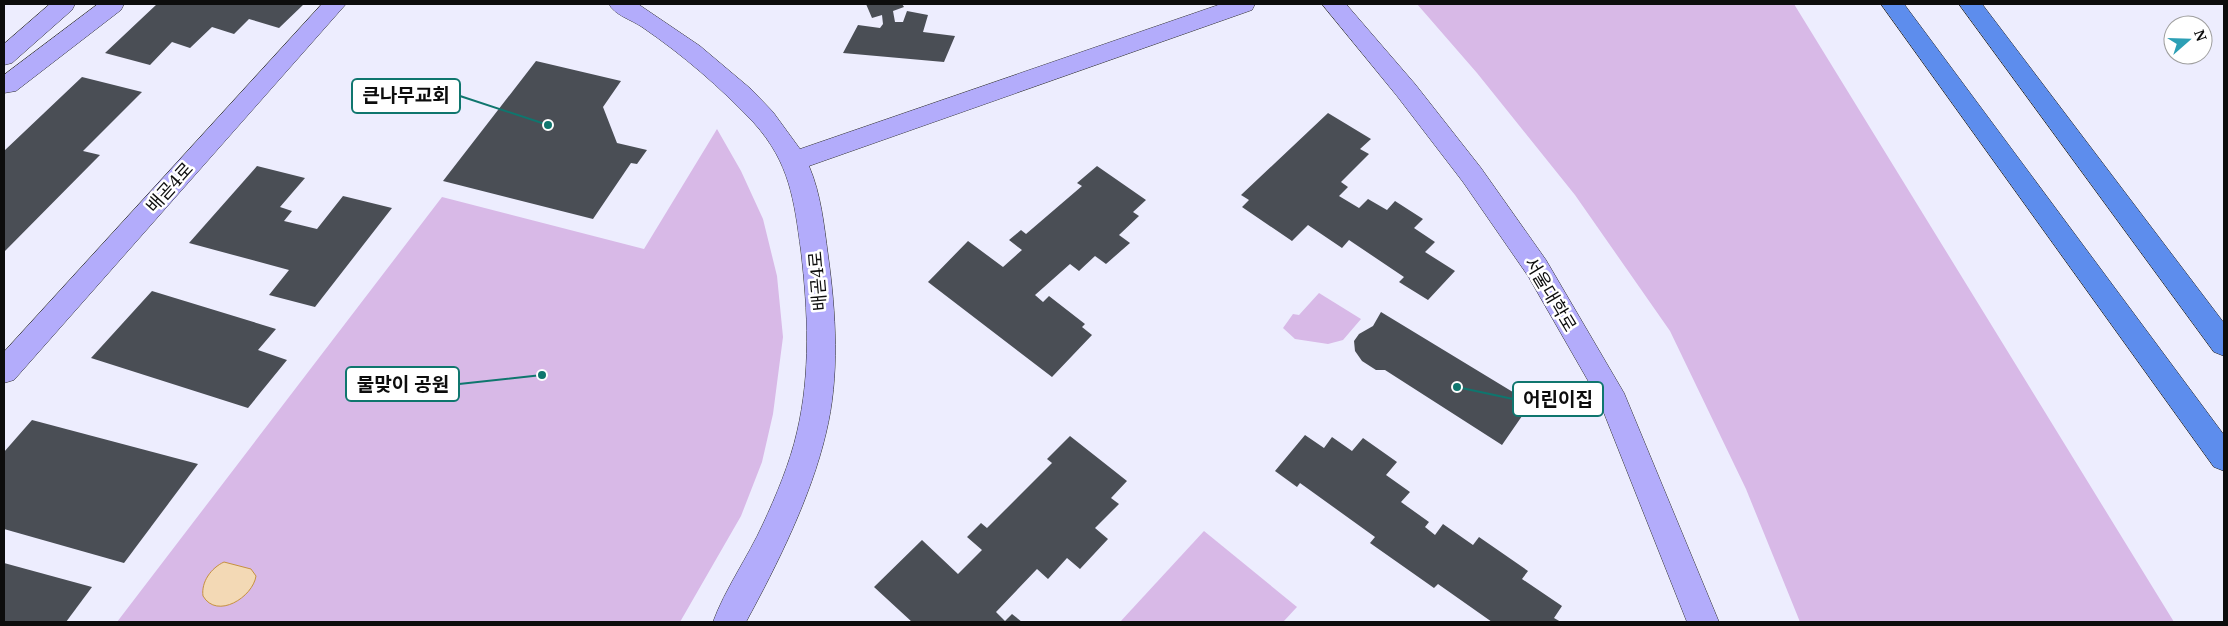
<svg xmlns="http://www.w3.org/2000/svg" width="2228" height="626" viewBox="0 0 2228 626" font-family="'Noto Serif','Noto Sans KR',serif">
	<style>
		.green { fill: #d8b9e7 }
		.water { fill: #f3d9b5; stroke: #c6913f }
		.building { fill: #4a4e55 }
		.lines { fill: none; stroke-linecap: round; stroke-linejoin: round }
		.secondary-casing { stroke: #2f2f2f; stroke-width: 1 }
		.highway-casing { stroke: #1e1e1e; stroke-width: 1 }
		.secondary { fill: #b3acfb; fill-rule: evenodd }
		.highway { fill: #5d8ded; fill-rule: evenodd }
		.labels { text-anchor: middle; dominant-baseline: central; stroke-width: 5; stroke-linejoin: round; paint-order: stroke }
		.street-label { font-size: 18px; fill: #0d0d0d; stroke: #fff }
		.leader { fill: none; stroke: #0f766e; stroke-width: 2 }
		.callout-dot { fill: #0f766e; stroke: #fff; stroke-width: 2 }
		.callout { fill: #fff; stroke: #0f766e; stroke-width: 2 }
		.callout-label { font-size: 19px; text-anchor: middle; font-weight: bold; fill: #0d0d0d }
	</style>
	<rect width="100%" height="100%" fill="#ededfe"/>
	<g class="green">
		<path d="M1417,4h377l380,618h-374l-54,-133 -76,-158 -95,-136 -98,-122z"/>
		<path d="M717,129l24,42 22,48 14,57 6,61 -10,77 -11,48 -21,54 -61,106h-563l325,-425 202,52z"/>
		<path d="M1319,293l42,26 -18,21 -15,4 -33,-5 -12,-11 10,-14 6,1z"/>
		<path d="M1204,531l93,76 -14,15h-163z"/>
	</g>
	<path class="water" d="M224,562l27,7 5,7c-3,21 -39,44 -53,20 -2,-14 8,-28 21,-34z"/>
	<g class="building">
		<path d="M157,4h147l-25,24 -30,-9 -15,15 -22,-7 -22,21 -18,-6 -22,23 -45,-12z"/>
		<path d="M866,4h36l2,3 -11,4 2,11h8l4,-11 21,4 -5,17 32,4 -11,26 -101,-9 15,-28 22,3 3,-4 -1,-9 -10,3z"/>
		<path d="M536,61l85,20 -18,26 14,36 30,7 -10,14 -6,-1 -38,56 -150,-38z"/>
		<path d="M82,77l60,15 -59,59 17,4 -96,97v-101z"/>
		<path d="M1328,113l43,26 -11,10 9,5 -28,28 7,5 -9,9 20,12 9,-9 19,11 8,-9 28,18 -9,9 21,14 -10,10 30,19 -27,29 -29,-18 5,-5 -55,-37 -7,8 -34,-23 -16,16 -50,-34 7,-7 -8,-5z"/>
		<path d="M257,166l48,12 -25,29 12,4 -8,10 33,8 26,-33 49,12 -77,99 -46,-12 20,-25 -100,-27z"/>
		<path d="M1097,166l49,34 -13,12 6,4 -20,19 11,8 -24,21 -11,-8 -16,15 -9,-7 -35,31 8,7 6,-6 36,28 -3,3 10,8 -40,42 -124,-95 40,-41 35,26 19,-17 -13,-10 12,-10 5,4 56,-48 -5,-3z"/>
		<path d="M152,291l124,38 -18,21 29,10 -39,48 -157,-50z"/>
		<path d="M1381,312l150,91 -29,42 -117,-75h-9l-14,-9 -7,-10 -1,-10 5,-7 14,-8z"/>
		<path d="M32,420l166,44 -74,99 -120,-34v-77z"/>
		<path d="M1305,435l19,13 8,-11 20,14 11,-13 34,24 -11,13 24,17 -9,10 28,20 -4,5 10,8 8,-11 30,21 6,-8 49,34 -6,8 40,27 -8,12 7,4h-69l-54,-38 -4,4 -64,-45 5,-6 -75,-54 -3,4 -22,-16z"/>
		<path d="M1070,436l57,45 -16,17 8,6 -24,24 13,11 -28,30 -13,-11 -19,21 -11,-10 -41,43 9,9 7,-7 10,8h-110l-38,-35 48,-47 36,34 24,-24 -15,-13 14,-14 6,5 65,-65 -5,-4z"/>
		<path d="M4,563l88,24 -26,35h-62z"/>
	</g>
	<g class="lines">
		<g class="secondary-casing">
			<g id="secondary">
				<path d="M50,4h25l-3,6 -60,53 -8,2v-21z"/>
				<path d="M98,4h26l-3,6 -105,81 -12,2v-18z"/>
				<path d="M322,4h24l-332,376 -10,3v-31z"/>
				<path d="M609,4h29l62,42 51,43 22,23 27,37 421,-145h34l-3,6 -443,156c12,28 15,59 19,89 8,58 12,121 -2,178 -15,64 -49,132 -80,189h-33c12,-33 35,-65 50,-98 13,-28 27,-61 34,-92 14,-59 11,-121 4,-181 -7,-51 -11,-88 -47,-128 -34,-36 -71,-68 -112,-96 -10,-7 -28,-12 -33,-23z"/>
				<path d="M1322,4h24l69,80 66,84 65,92 78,133 95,229h-32l-89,-224 -70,-122 -65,-94 -66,-86z"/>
			</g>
		</g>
		<g class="highway-casing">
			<g id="highway">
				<path d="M1881,4h23l320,431v36l-10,-4z"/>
				<path d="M1959,4h23l242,319v33l-10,-4z"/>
			</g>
		</g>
		<use href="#secondary" class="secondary"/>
		<use href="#highway" class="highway"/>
	</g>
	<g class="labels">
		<g class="street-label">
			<text transform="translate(169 187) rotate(-48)">배곧4로</text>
			<text transform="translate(817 281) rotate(-95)">배곧4로</text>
			<text transform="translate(1551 294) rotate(59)">서울대학로</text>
		</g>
	</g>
	<path class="leader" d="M548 125L460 96M542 375L459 384M1457 387L1513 399"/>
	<g class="callout-dot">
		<circle cx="548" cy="125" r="5"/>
		<circle cx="542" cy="375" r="5"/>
		<circle cx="1457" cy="387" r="5"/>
	</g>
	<g class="callout">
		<rect x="352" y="79" width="108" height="34" rx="5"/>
		<rect x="346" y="367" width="113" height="34" rx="5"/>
		<rect x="1513" y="382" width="90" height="34" rx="5"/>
	</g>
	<g class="callout-label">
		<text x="406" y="102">큰나무교회</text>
		<text x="403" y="391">물맞이 공원</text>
		<text x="1558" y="406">어린이집</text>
	</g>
	<rect width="2228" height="626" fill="none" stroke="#0d0d0d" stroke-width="10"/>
	<g transform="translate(2188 40) rotate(70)"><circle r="24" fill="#ffffff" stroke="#9e9e9e"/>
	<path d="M0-4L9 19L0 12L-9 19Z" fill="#2c9fb5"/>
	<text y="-8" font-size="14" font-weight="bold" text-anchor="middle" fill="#0d0d0d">N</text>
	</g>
</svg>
